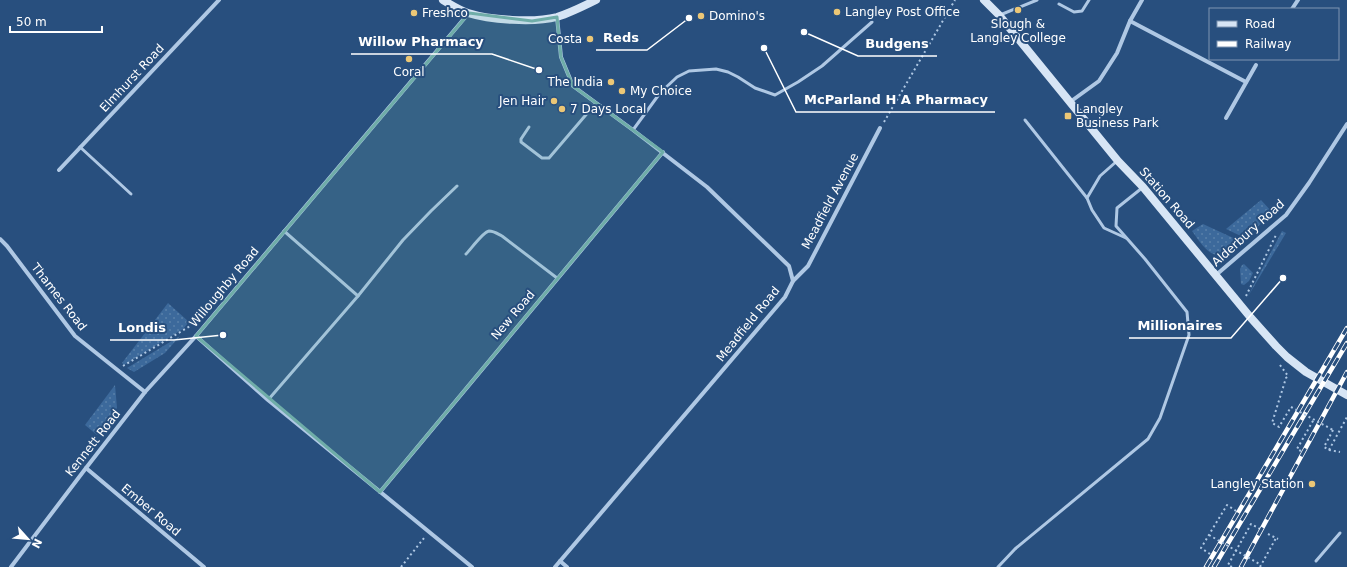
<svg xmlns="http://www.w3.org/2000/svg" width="1347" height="567" viewBox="0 0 1347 567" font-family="'DejaVu Sans',sans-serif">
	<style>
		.grass { fill: url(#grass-dots) }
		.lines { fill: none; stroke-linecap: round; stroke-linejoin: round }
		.path { stroke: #afc8e4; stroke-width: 2; stroke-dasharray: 2 3; stroke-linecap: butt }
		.lane { stroke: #afc8e4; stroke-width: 3 }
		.street { stroke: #afc8e4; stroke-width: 4 }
		.secondary { stroke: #d7e5f5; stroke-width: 8 }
		.rail-casing { stroke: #fff; stroke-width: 4.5 }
		.rail { stroke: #284f7e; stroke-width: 3; stroke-dasharray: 9; stroke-linecap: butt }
		.path-bridge { stroke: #afc8e4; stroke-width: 2; stroke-dasharray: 2 3; stroke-linecap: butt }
		.marked { fill: #6fada8; fill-opacity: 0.2; stroke: #6fada8; stroke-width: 3; stroke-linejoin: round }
		.poi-dot { fill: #ecc776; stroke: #284f7e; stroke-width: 1.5 }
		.labels { text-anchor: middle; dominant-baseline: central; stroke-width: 4; stroke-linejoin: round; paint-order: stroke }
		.poi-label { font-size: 12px; fill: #fff; stroke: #284f7e; text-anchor: start }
		.street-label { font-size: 12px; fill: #fff; stroke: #284f7e }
		.leader { fill: none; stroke: #fff; stroke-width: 1.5 }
		.callout-dot { fill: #fff; stroke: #284f7e; stroke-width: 1.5 }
		.callout-label { font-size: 13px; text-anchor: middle; font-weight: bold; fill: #fff; stroke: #284f7e; stroke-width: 4; stroke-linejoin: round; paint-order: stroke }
	</style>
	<defs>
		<pattern id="grass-dots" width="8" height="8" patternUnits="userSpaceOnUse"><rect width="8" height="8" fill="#3c699b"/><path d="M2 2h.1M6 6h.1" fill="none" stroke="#5980aa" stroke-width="1.8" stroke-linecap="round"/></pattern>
	</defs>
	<rect width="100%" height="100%" fill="#284f7e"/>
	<g class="grass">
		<path d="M1261,200l12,13 -28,25 -19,-9z"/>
		<path d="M1203,224l39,18c-6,4 -13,9 -19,12 -13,6 -25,-15 -31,-23z"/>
		<path d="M1282,231l4,2 -39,65z"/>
		<path d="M1244,264l9,9 -4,8 -5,4 -3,-1 -1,-15 2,-4z"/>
		<path d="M168,303l21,19 -6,7 -59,36 -2,-2z"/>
		<path d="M180,336l-15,17 -31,19 -7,-4z"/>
		<path d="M115,385l2,23 -20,27 -12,-10z"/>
	</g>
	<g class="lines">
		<g class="path">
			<path d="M884,122l71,-122"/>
			<path d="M1246,296l30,-61"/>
			<path d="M1280,365l8,11 -2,2 -14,45 7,4 12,-20"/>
			<path d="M123,366l74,-44"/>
			<path d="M1333,430l-9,17 5,3 11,2"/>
			<path d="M1329,450l18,-33"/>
			<path d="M1301,451l-4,-2 17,-30"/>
			<path d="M1268,534l10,5"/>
			<path d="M1210,554l-9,-6 26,-43 9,6"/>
			<path d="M401,567l23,-29"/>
			<path d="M1232,567l-4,-2 23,-41 9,5"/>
			<path d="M1260,567l16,-29"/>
		</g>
		<g class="lane">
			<path d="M1059,4l15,8 8,-1 7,-11"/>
			<path d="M1000,15l37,-15"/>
			<path d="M1025,120l62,78"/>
			<path d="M529,127l-8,12v3l21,16h7l47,-55"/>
			<path d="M633,130l27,-37 17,-16 12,-6 27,-2 12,3 10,5 17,11 20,7 23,-13 24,-16 50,-44"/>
			<path d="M80,147l51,47"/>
			<path d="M1117,161l-17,15 -13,22 5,12 12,18 22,10"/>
			<path d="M284,231l74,65"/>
			<path d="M466,254c5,-5 17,-22 23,-23 5,0 9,3 13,5l55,42"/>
			<path d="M268,400l90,-104 45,-56 28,-29 26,-25"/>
			<path d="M1316,561l24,-28"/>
			<path d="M998,567l17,-18 133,-110 12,-21 29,-83 -2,-23 -42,-53 -29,-33 1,-18 25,-20"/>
		</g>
		<g class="street">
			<path d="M1292,9l6,-9"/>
			<path d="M468,14l-272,322 72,64 204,167"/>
			<path d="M557,17l4,40 12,29 60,44 74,57 82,79 4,15"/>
			<path d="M1130,21l116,61"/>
			<path d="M1070,102l29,-21 18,-28 13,-32 12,-21"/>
			<path d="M1226,118l30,-53"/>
			<path d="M59,170l160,-170"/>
			<path d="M0,239l7,7 68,90 70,56"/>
			<path d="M1216,275l70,-60 23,-32 38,-59"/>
			<path d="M86,468l118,99"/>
			<path d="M380,492l283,-340"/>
			<path d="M560,561l7,6"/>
			<path d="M11,567l75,-99 59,-76 51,-56"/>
			<path d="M555,567l230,-270 8,-16 15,-15 72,-138"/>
		</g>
		<g class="secondary">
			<path d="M443,0c8,5 16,10 25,13 22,7 66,10 89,4 13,-4 27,-11 39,-17"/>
			<path d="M984,0l15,15 119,146 25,26 108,131 25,28 11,11 19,15 41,23"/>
		</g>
		<g class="rail-casing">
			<g id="rail">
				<path d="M1206,567l141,-239"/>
				<path d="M1214,567l133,-224"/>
				<path d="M1241,567l106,-195"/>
			</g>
		</g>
		<use href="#rail" class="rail"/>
		<g class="path-bridge">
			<path d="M1291,407l42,23"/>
			<path d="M1209,535l52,30"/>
		</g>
	</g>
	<path class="marked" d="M469,13l63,8 25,-4 4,40 12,29 90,66 -283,340 -184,-156z"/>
	<g class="poi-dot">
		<circle cx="1018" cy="10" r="4"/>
		<circle cx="837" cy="12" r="4"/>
		<circle cx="414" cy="13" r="4"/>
		<circle cx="701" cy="16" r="4"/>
		<circle cx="590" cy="39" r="4"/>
		<circle cx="409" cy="59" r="4"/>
		<circle cx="611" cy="82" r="4"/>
		<circle cx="622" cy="91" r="4"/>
		<circle cx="554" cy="101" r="4"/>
		<circle cx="562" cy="109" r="4"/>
		<rect x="1064" y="112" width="8" height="8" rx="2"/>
		<circle cx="1312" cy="484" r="4"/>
	</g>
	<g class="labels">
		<g class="poi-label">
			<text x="845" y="12">Langley Post Office</text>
			<text x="422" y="13">Freshco</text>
			<text x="709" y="16">Domino's</text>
			<text x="1018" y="24" text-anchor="middle">Slough &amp;<tspan x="1018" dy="14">Langley College</tspan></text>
			<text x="582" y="39" text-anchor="end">Costa</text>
			<text x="409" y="72" text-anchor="middle">Coral</text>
			<text x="603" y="82" text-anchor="end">The India</text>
			<text x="630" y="91">My Choice</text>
			<text x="546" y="101" text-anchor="end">Jen Hair</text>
			<text x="570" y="109">7 Days Local</text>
			<text x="1076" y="109">Langley<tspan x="1076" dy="14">Business Park</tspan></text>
			<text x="1304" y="484" text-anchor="end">Langley Station</text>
		</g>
		<g class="street-label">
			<text transform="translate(132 78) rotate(-47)">Elmhurst Road</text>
			<text transform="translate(1167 198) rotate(49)">Station Road</text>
			<text transform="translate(830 201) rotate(-62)">Meadfield Avenue</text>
			<text transform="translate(1248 233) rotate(-42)">Alderbury Road</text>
			<text transform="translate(224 287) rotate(-50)">Willoughby Road</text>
			<text transform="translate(59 297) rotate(52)">Thames Road</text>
			<text transform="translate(513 315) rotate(-50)">New Road</text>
			<text transform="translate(748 324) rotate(-51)">Meadfield Road</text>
			<text transform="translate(93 443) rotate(-52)">Kennett Road</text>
			<text transform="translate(151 510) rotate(40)">Ember Road</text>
		</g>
	</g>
	<path class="leader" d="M689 18L647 50H596M539 70L492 54H351M804 32L858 56H937M764 48L796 112H995M1283 278L1231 338H1129M223 335L174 340H110"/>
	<g class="callout-dot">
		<circle cx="689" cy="18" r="4"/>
		<circle cx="539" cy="70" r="4"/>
		<circle cx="804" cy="32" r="4"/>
		<circle cx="764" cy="48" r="4"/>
		<circle cx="1283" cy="278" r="4"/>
		<circle cx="223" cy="335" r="4"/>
	</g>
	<g class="callout-label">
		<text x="621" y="42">Reds</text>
		<text x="421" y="46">Willow Pharmacy</text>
		<text x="897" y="48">Budgens</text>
		<text x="896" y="104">McParland H A Pharmacy</text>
		<text x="1180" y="330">Millionaires</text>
		<text x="142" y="332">Londis</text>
	</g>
	<rect x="1209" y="8" width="130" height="52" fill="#284f7e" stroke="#7e95b2"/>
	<rect x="1217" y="21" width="20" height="6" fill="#d7e5f5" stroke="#7e95b2"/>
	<text x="1245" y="28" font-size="12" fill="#ffffff">Road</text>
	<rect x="1217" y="41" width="20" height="6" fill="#ffffff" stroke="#7e95b2"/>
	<text x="1245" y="48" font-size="12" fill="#ffffff">Railway</text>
	<g transform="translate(28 539) rotate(117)" stroke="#284f7e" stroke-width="3" paint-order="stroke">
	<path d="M0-3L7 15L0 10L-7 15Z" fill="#ffffff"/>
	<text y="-6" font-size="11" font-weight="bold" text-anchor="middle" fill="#ffffff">N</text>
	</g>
	<path d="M10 26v6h92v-6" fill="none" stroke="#ffffff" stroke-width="2"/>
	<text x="16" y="26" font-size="12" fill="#ffffff" stroke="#284f7e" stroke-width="3" paint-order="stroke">50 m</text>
</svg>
